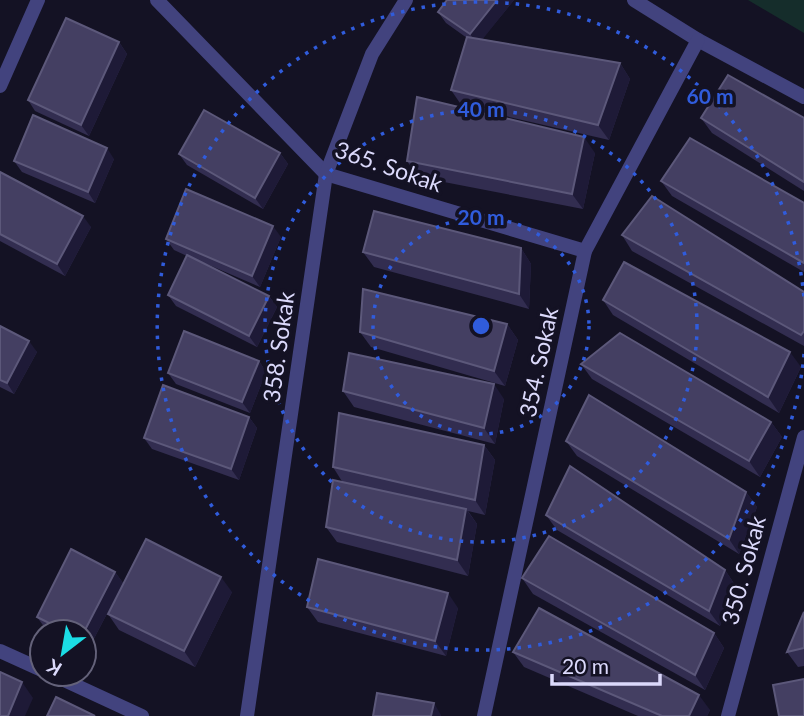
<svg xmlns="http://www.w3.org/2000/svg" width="804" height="716" viewBox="0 0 804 716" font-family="Lato,sans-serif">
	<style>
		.green { fill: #152d2b }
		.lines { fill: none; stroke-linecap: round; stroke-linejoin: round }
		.minor { stroke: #42437e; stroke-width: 14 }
		.wall { fill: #322d50 }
		.shaded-wall { fill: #1e1a37 }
		.building { fill: #443f62; stroke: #5c587a; stroke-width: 2 }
		.ring { fill: none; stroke: #305cdc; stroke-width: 3.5; stroke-dasharray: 3.5 7 }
		.labels { text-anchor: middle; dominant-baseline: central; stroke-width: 7; stroke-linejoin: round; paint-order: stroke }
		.street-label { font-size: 23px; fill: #dbd9fb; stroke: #141224 }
		.centre { fill: #305cdc; stroke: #141224; stroke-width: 3.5 }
		.ring-label { font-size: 21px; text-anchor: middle; font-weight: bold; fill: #305cdc; stroke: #141224; stroke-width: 7; stroke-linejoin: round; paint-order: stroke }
	</style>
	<rect width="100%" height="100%" fill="#141224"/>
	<path class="green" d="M748,0h56v33z"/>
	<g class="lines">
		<g class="minor">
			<path d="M157,0l169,174 259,77"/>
			<path d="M634,0l64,40 106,57"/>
			<path d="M0,86l38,-86"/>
			<path d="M0,651l42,19"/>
			<path d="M51,674l91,42"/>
			<path d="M247,716l79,-542 46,-120 34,-54"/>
			<path d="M484,716l101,-465 113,-211"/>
			<path d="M728,716l76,-279"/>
		</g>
	</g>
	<g class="wall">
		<path d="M447,0h67l-32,39 138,24 10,16 -21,61 -147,-34 -11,-16 16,-52 -21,-15 -8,-11z"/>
		<path d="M119,42l8,12 -38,82 -54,-25 -7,-11z"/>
		<path d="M701,118h103v73l-92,-58z"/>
		<path d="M280,153l8,11 -25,45 -76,-44 -8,-11z"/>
		<path d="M595,153l-12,56 -165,-32 -11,-16z"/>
		<path d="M114,159l-19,44 -73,-31 -8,-11z"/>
		<path d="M0,172l91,55 -26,49 -65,-35z"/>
		<path d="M661,181l143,22v69l-132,-76z"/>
		<path d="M622,235l182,57v54l-172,-95z"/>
		<path d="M281,237l-21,50 -58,-25 67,34 8,11 -20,40 -81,-41 -8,-11 19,-39 -13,-6 -8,-11z"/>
		<path d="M521,248l10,16 -2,45 -155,-42 -11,-15z"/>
		<path d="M603,300l198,67 -22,46 -166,-98z"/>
		<path d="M507,324l11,16 -13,46 -134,-39 -11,-15z"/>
		<path d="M0,326l37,26 -23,42 -14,-7z"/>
		<path d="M259,361l7,11 -16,41 -74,-29 -8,-11z"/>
		<path d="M581,364l190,58 11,15 -22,40 -168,-98z"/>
		<path d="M343,391l161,8 -9,45 -141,-37z"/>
		<path d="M249,417l8,11 -18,52 -87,-31 -8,-11z"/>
		<path d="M566,441l180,51 11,15 -18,47 -162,-98z"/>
		<path d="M484,445l11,15 -10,55 -17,-4 9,13 -9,52 -131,-34 -11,-15 17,-44 -10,-16z"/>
		<path d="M546,515l179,55 10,15 -15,41 -163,-96z"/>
		<path d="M115,572l8,11 -35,67 -4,-2v-16h-31l-8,-4 -8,-11z"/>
		<path d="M522,578l192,55 10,15 -19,42 -172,-96z"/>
		<path d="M232,592l-37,75 -76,-37 -11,-16z"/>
		<path d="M307,607l151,1 -12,48 -128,-34z"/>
		<path d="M804,612v54l-6,1 -11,-15z"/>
		<path d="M513,652l197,58 -3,6h-69l-114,-49z"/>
	</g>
	<g class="shaded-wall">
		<path d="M497,0h17l-36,45 -8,-11z"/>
		<path d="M119,42l8,12 -38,82 -8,-11z"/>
		<path d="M620,63l10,16 -21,61 -11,-15z"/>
		<path d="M584,137l11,16 -12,56 -11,-15z"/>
		<path d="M107,148l7,11 -19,44 -7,-11z"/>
		<path d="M280,153l8,11 -25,45 -8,-11z"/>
		<path d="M83,216l8,11 -26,49 -8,-12z"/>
		<path d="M273,226l8,11 -21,50 -8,-11z"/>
		<path d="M521,248l10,16 -2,45 -10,-15z"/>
		<path d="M269,296l8,11 -20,40 -8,-11z"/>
		<path d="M507,324l11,16 -13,46 -11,-15z"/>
		<path d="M29,341l8,11 -23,42 -7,-11z"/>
		<path d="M790,352l11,15 -22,46 -11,-16z"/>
		<path d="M259,361l7,11 -16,41 -8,-11z"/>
		<path d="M494,384l10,15 -9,45 -11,-16z"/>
		<path d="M249,417l8,11 -18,52 -8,-11z"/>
		<path d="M771,422l11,15 -22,40 -11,-16z"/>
		<path d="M484,445l11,15 -10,55 -10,-15z"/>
		<path d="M746,492l11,15 -18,47 -10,-15z"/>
		<path d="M466,509l11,15 -9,52 -11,-16z"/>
		<path d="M725,570l10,15 -15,41 -11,-15z"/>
		<path d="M115,572l8,11 -35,67 -4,-6v-12z"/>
		<path d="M221,577l11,15 -37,75 -11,-16z"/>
		<path d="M448,593l10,15 -12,48 -11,-15z"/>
		<path d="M714,633l10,15 -19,42 -10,-15z"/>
		<path d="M22,682l11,16 -8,18h-17z"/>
		<path d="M699,695l11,15 -3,6h-18z"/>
		<path d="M434,703l7,12v1h-10z"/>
	</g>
	<g class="building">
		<path d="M447,0h50l-27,34 -32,-22z"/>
		<path d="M66,18l53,24 -38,83 -53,-25z"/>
		<path d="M467,37l153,26 -22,62 -147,-35z"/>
		<path d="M728,75l76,43v64l-103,-64z"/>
		<path d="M417,97l167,40 -12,57 -165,-33z"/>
		<path d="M204,110l76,43 -25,45 -76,-44z"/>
		<path d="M33,115l74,33 -19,44 -74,-31z"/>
		<path d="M690,138l114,65v60l-143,-82z"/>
		<path d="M0,172l83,44 -26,48 -57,-30z"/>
		<path d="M186,189l87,37 -21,50 -86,-37z"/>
		<path d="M652,196l152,96v39l-3,4 -179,-100z"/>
		<path d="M374,211l147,37 -2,46 -156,-42z"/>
		<path d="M187,255l82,41 -20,40 -81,-41z"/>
		<path d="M624,262l166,90 -22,45 -165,-97z"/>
		<path d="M363,289l144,35 -13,47 -134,-39z"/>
		<path d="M0,326l29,15 -22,42 -7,-3z"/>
		<path d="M184,331l75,30 -17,41 -74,-29z"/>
		<path d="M620,333l151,89 -22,39 -168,-97z"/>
		<path d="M349,353l145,31 -10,44 -141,-37z"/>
		<path d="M163,385l86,32 -18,52 -87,-31z"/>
		<path d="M589,395l157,97 -17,47 -163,-98z"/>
		<path d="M339,413l145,32 -9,55 -142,-33z"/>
		<path d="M570,466l155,104 -16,41 -163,-96z"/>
		<path d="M333,480l133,29 -9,51 -131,-33z"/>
		<path d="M549,536l165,97 -19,42 -173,-97z"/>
		<path d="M146,539l75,38 -37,74 -76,-37z"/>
		<path d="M71,549l44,23 -31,60h-17l-30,-15z"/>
		<path d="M318,559l130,34 -13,48 -128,-34z"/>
		<path d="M539,608l160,87 -10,21h-27l-149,-64z"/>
		<path d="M804,612v36l-17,4z"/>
		<path d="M0,672l22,10 -14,34h-8z"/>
		<path d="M804,679v37h-25l-6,-31z"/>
		<path d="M377,693l57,10 -3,13h-58z"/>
		<path d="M56,697l39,19h-48z"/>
	</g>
	<g class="ring">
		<circle cx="481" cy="326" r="108"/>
		<circle cx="481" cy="326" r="216"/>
		<path d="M804 354A324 324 0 1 1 804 298"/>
	</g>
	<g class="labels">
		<g class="street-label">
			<text transform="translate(389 166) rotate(19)">365. Sokak</text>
			<text transform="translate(278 347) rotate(-82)">358. Sokak</text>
			<text transform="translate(538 362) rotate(-78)">354. Sokak</text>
			<text transform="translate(743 570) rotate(-75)">350. Sokak</text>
		</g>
	</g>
	<circle cx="481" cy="326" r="10" class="centre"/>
	<g class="ring-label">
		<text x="710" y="104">60 m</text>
		<text x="481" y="117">40 m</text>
		<text x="481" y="225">20 m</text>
	</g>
	<g transform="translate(63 653) rotate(211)"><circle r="33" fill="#141224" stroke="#64627a" stroke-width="2"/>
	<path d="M0-5L12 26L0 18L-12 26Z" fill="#1bdde5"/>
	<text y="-10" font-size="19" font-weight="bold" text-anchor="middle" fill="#dbd9fb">K</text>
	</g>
	<path d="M552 674v10h108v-10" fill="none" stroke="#dbd9fb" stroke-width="3.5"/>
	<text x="562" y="674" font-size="21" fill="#dbd9fb" stroke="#141224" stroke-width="5" paint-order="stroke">20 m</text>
</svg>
